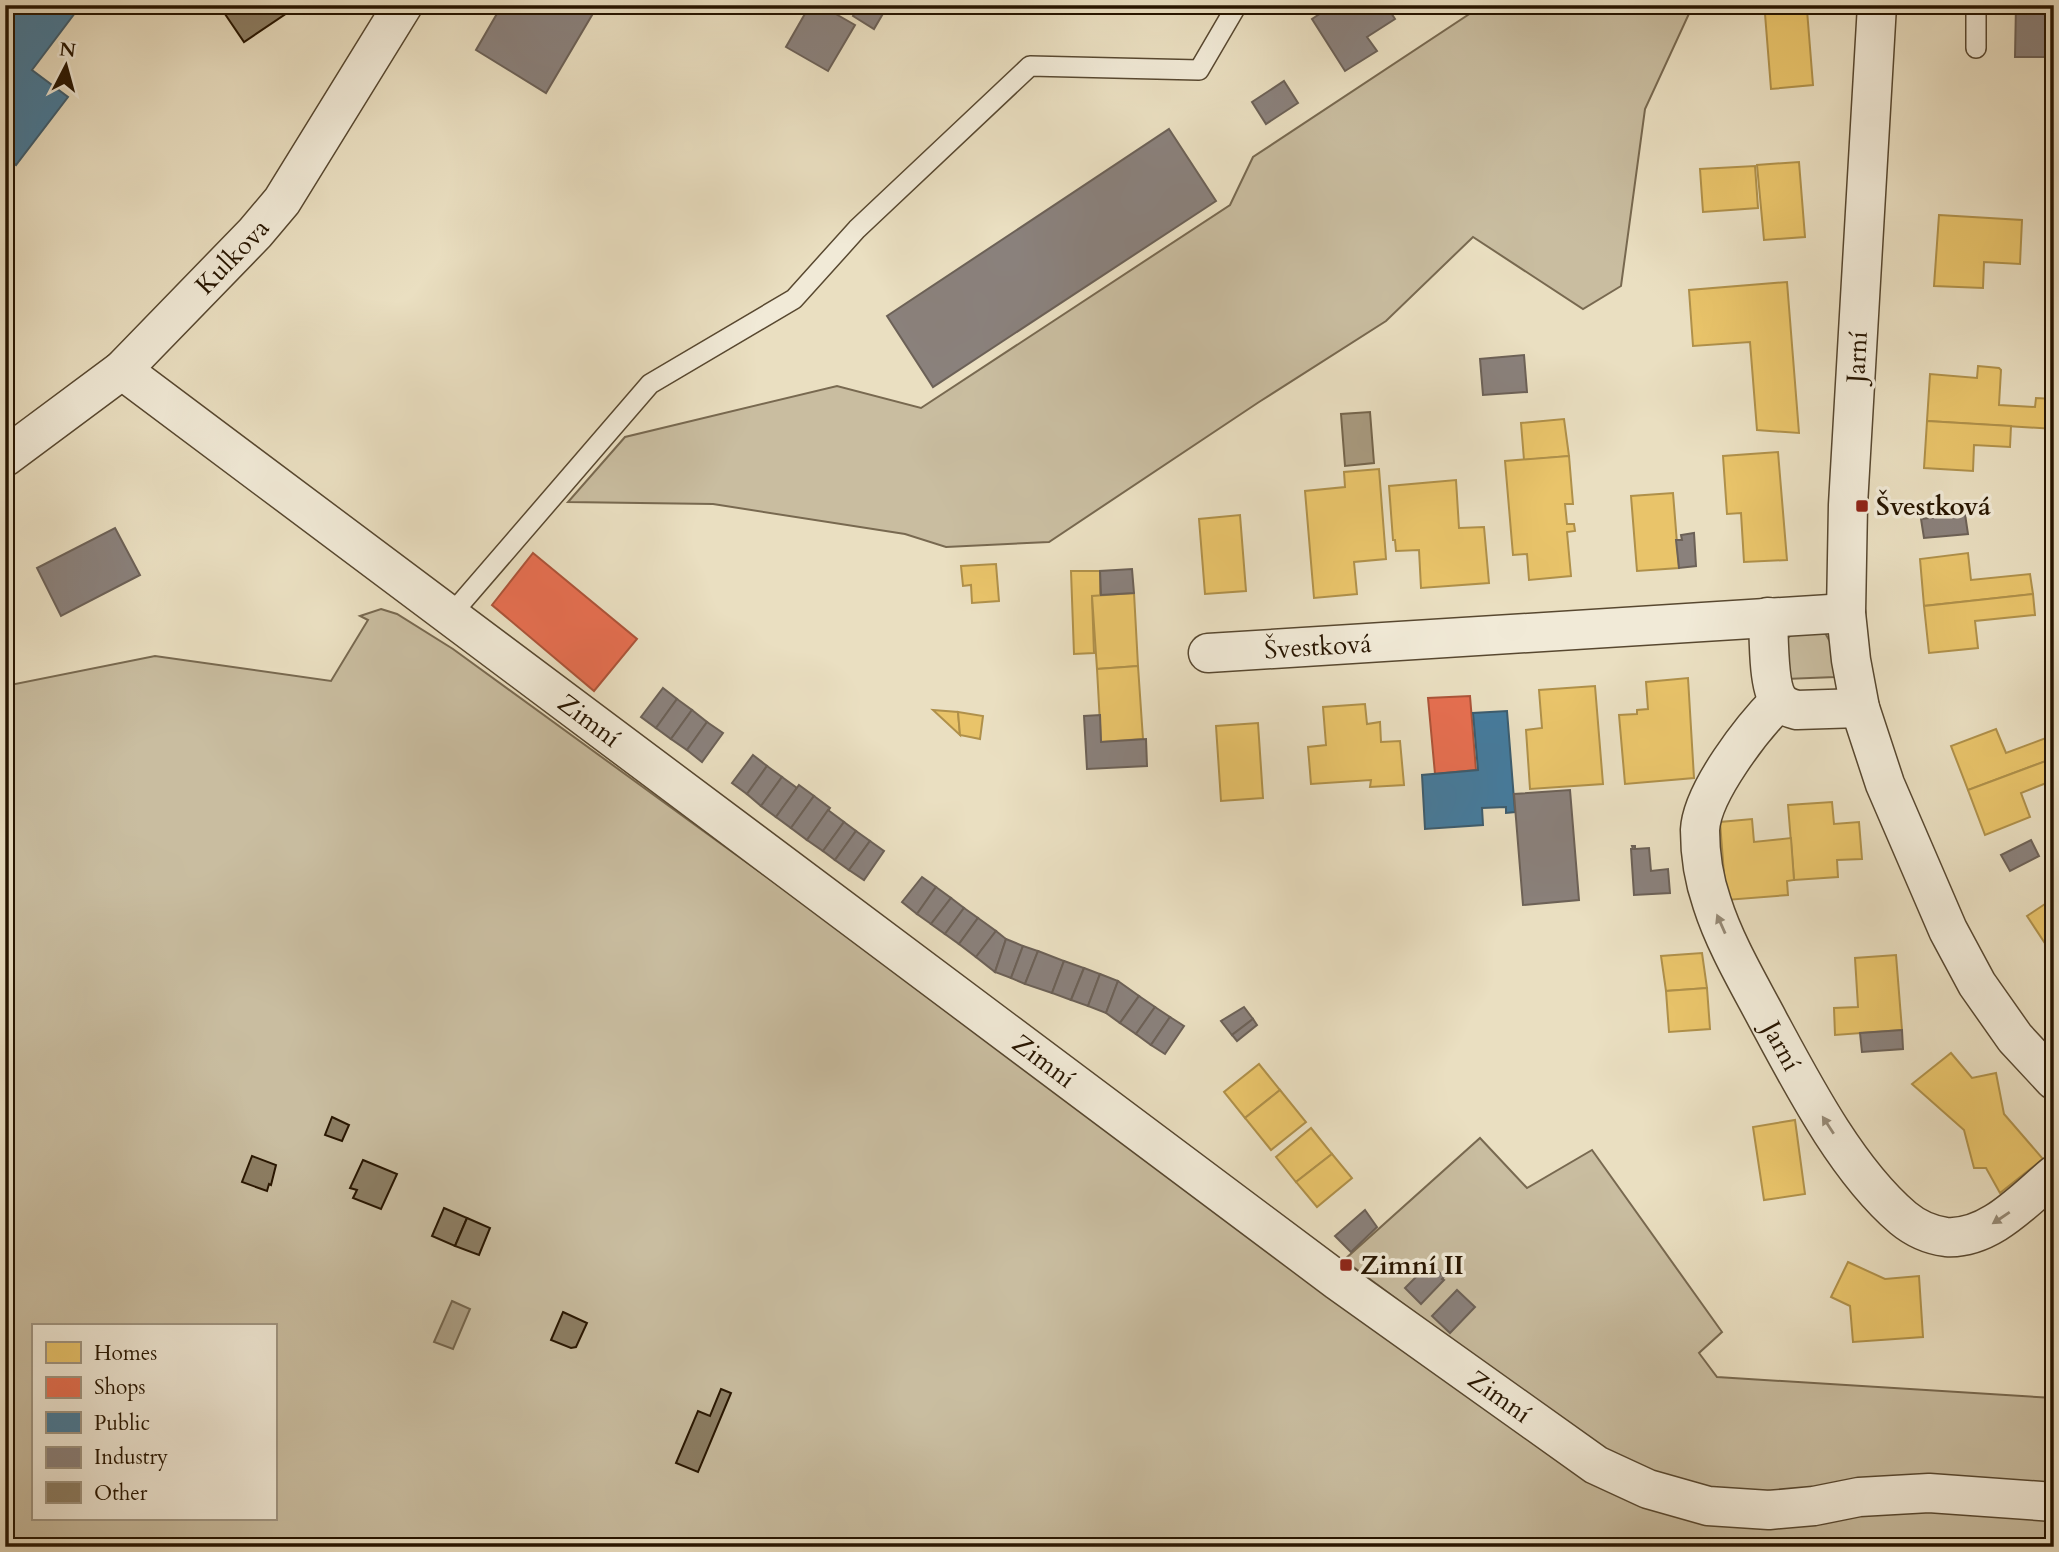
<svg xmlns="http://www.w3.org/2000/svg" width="2059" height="1552" viewBox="0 0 2059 1552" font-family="Cardo,serif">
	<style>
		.green { fill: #c9bda0; stroke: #786950; stroke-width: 2; fill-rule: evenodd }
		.water { fill: #a89a7f; stroke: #74654c; stroke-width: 2 }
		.homes { fill: #e9c46a; stroke: #af904a; stroke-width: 2 }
		.shops { fill: #e76f51; stroke: #ad5439; stroke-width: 2 }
		.public { fill: #457b9d; stroke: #3c5c6e; stroke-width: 2 }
		.industry { fill: #8a817c; stroke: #6c6157; stroke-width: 2 }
		.building { fill: #8c7e64; stroke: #271500; stroke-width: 2 }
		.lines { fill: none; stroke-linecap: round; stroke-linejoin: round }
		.lane-casing { stroke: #584830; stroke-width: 22 }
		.street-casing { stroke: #584830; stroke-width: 41 }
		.lane { stroke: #f1ead7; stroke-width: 19 }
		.street { stroke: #f1ead7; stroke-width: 38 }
		.oneway { fill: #968a76 }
		.poi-dot { fill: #8f2418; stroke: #f1ead7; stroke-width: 2.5 }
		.labels { text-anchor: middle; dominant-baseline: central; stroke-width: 7; stroke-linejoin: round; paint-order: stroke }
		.street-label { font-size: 26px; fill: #271500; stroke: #f1ead7 }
		.poi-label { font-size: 26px; font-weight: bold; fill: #271500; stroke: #f1ead7; text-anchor: start }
	</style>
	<rect width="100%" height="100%" fill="#eadfc1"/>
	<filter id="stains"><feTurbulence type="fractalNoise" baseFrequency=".00286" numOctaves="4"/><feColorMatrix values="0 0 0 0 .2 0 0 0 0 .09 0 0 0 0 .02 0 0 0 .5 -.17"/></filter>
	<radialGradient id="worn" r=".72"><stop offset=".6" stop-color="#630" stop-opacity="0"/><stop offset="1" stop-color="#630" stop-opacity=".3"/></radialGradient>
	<g class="green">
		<path d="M1483,5h210l-48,104 -24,177 -38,23 -110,-72 -87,84 -127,81 -210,140 -103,5 -41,-13 -192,-30 -145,-2 57,-65 212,-51 84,22 309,-203 23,-48z"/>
		<path d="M381,609l16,5 56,35 498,362 680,484 230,14 193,6v32h-2049v-861l150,-30 176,25 37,-61 -8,-4zM33,1326h242v193h-242z"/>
		<path d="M1825,633l7,12 3,32 -49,2v-39l5,-5z"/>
		<path d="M1480,1138l47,50 65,-38 130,182 -23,21 18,24 337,21v94l-242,4 -106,-4 -89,-30 -273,-202z"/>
	</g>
	<g class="water">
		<path d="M1370,412l4,51 -29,3 -4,-52z"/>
		<path d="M452,1301l18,8 -17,40 -19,-7z"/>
	</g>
	<g class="homes">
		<path d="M1807,10l6,75 -42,4 -6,-75z"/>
		<path d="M1799,162l6,75 -41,3 -7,-75z"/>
		<path d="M1755,166l3,42 -55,4 -3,-43z"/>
		<path d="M1939,215l83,5 -2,44 -36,-2 -1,26 -49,-2z"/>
		<path d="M1787,282l12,151 -42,-3 -7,-88 -57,4 -4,-56z"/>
		<path d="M1978,366l21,2 2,2 -2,35 36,2 1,-9 18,1v30l-127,-8 3,-47 47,4z"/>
		<path d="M1564,419l5,37 -45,4 -3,-37z"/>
		<path d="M1927,421l84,5 -1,21 -36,-2 -1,26 -49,-3z"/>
		<path d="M1778,452l9,108 -43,2 -3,-49 -14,1 -4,-58z"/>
		<path d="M1569,456l4,48h-8l2,20h7l1,7 -8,1 4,44 -42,4 -2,-26 -14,1 -8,-94z"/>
		<path d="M1379,469l7,90 -32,3 3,32 -43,4 -9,-107 40,-4 -1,-15z"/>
		<path d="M1456,480l3,48 25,-1 5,56 -68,5 -2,-38 -23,1 -1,-11h-2l-4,-54z"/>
		<path d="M1673,493l6,75 -42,3 -6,-75z"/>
		<path d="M1240,515l6,76 -41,3 -6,-75z"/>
		<path d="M1968,553l3,27 59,-6 3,20 -109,12 -4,-47z"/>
		<path d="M996,564l3,37 -27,2 -1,-18 -8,1 -2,-20z"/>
		<path d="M1071,571h29v25h-8l2,57 -20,1z"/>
		<path d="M1134,593l4,73 -41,3 -5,-73z"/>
		<path d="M2033,594l2,21 -60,6 3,27 -49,5 -5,-47z"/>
		<path d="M1138,666l5,73 -42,3 -4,-73z"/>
		<path d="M1688,678l6,100 -69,6 -6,-69 18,-1v-4l11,-1 -2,-27z"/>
		<path d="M1595,686l8,98 -73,5 -4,-59 16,-2 -3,-38z"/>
		<path d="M1365,704l2,20 13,-2 1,20 19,-1 4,44 -34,2 1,-7 -60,4 -3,-37 18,-2 -3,-38z"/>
		<path d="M933,710l25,2 2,23z"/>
		<path d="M958,712l25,4 -3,23 -20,-4z"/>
		<path d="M1258,723l5,75 -42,3 -5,-75z"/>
		<path d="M1996,729l10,24 48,-18v23l-86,32 -17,-44z"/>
		<path d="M2054,758v22l-33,13 9,24 -45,18 -17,-45z"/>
		<path d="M1832,802l2,22 25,-2 3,37 -25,1 1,17 -44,3 -6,-75z"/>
		<path d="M1752,819l2,23 37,-4 3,42 -7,1 1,14 -62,5 -6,-78z"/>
		<path d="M2054,898v55l-2,1 -25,-38z"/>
		<path d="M1702,953l5,35 -41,3 -5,-35z"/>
		<path d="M1896,955l6,75 -67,5 -1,-27 24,-1 -3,-49z"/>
		<path d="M1707,988l3,41 -41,3 -3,-41z"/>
		<path d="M1951,1053l21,25 24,-5 8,41 39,45 -43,34 -14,-25h-12l-10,-38 -52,-46z"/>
		<path d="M1259,1064l21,26 -35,28 -21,-26z"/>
		<path d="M1280,1090l26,32 -35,28 -26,-32z"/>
		<path d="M1795,1120l10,74 -41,6 -11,-73z"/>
		<path d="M1311,1128l21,26 -36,28 -20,-25z"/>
		<path d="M1332,1154l20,24 -35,29 -21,-25z"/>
		<path d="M1848,1262l37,17 34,-3 4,61 -70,5 -3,-36 -19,-9z"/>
	</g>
	<g class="shops">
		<path d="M533,553l104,86 -43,52 -102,-86z"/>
		<path d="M1470,696l6,74 -41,4 -7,-76z"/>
	</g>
	<g class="public">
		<path d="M22,5h59l-49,65 36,27 -52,68 -11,-9v-129z"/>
		<path d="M1507,711l8,101 -9,1v-6l-24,1 1,17 -58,4 -3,-54 56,-5 -5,-57z"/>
	</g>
	<g class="industry">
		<path d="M502,5h96l-52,88 -70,-43z"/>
		<path d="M810,5h10l35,20 -27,46 -42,-24z"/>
		<path d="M859,5h29l-14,24 -21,-13z"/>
		<path d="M1333,5h53l9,14 -28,18 10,14 -32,20 -33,-52z"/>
		<path d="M2016,5h38v52h-39z"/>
		<path d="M1284,81l14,22 -32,21 -14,-22z"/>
		<path d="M1169,129l47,72 -283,186 -46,-71z"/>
		<path d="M1524,355l3,37 -44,3 -3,-36z"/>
		<path d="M1965,514l3,20 -44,4 -3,-19z"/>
		<path d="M115,528l25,47 -79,41 -24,-48z"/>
		<path d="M1694,533l2,33 -17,2 -3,-28h6l-1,-5z"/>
		<path d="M1132,569l2,24 -33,2 -1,-24z"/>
		<path d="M663,688l14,11 -21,29 -15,-11z"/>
		<path d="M677,699l15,11 -21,29 -15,-11z"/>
		<path d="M692,710l15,12 -20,28 -16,-11z"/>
		<path d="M1100,715l1,27 45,-3 1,27 -60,3 -3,-53z"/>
		<path d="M707,722l16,11 -21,29 -15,-12z"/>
		<path d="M753,755l14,11 -20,28 -15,-11z"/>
		<path d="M767,766l15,11 -21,29 -14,-12z"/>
		<path d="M782,777l15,11 -21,29 -15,-11z"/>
		<path d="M799,785l15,11 -23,32 -15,-11z"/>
		<path d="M1570,790l9,110 -56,5 -9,-111z"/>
		<path d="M814,796l16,12 -23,32 -16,-12z"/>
		<path d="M828,810l16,12 -21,29 -16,-11z"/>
		<path d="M844,822l12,9 -21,29 -12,-9z"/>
		<path d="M856,831l14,10 -21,29 -14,-10z"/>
		<path d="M2031,840l8,16 -29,15 -9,-16z"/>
		<path d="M870,841l14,10 -20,29 -15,-10z"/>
		<path d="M1632,846h3v3l14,-1 2,23 17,-2 2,24 -36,2 -3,-46h2z"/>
		<path d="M922,877l14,10 -19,27 -15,-12z"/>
		<path d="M936,887l15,11 -20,26 -14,-10z"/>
		<path d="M951,898l13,10 -19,26 -14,-10z"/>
		<path d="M964,908l14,10 -19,26 -14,-10z"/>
		<path d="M978,918l18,13 -20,26 -17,-13z"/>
		<path d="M996,931l10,8 -11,33 -19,-15z"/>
		<path d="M1006,939l17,7 -12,32 -16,-6z"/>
		<path d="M1023,946l15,5 -13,33 -14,-6z"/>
		<path d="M1038,951l26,10 -12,32 -27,-9z"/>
		<path d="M1064,961l20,7 -13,32 -19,-7z"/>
		<path d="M1084,968l16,6 -12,32 -17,-6z"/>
		<path d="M1100,974l18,7 -12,32 -18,-7z"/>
		<path d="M1118,981l21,15 -19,27 -14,-10z"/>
		<path d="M1139,996l16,11 -19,27 -16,-11z"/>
		<path d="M1155,1007l15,10 -19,28 -15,-11z"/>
		<path d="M1244,1007l9,12 -21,16 -11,-14z"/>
		<path d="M1170,1017l14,9 -19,28 -14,-9z"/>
		<path d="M1253,1019l4,6 -20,16 -5,-6z"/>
		<path d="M1902,1030l1,19 -41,3 -2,-19z"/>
		<path d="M1365,1210l12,17 -26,25 -16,-16z"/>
		<path d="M1428,1265l7,7 2,-2 7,7 -2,2 2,1 -23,24 -16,-16z"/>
		<path d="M1457,1290l18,17 -25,26 -18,-17z"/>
	</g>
	<g class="building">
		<path d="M238,5h61l-55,37 -19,-28z"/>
		<path d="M332,1117l17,8 -7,16 -17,-6z"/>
		<path d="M252,1156l24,9 -5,20 -2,-1 -2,7 -25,-9z"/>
		<path d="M363,1160l34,14 -16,35 -28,-11 4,-8 -7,-2z"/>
		<path d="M444,1208l23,10 -12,28 -23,-10z"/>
		<path d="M467,1218l23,10 -11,27 -24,-9z"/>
		<path d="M563,1312l24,11 -11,24 -5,1 -20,-8z"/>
		<path d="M721,1389l10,4 -33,79 -22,-9 22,-52 12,5z"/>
	</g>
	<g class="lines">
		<g class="lane-casing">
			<g id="lane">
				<path d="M1976,48v-43"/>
				<path d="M449,617l201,-233 144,-85 63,-70 173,-163 169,4 38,-65"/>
			</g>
		</g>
		<g class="street-casing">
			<g id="street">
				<path d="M1877,5l-29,500 -2,108 5,47 9,48 25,76 63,146 29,54 38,54 39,42"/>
				<path id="s1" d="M122,370l1216,911 258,184 52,24 60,17 61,4 45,-4 45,-9 70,-4 125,9"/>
				<path id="s2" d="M5,457l117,-87 133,-137 27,-32 121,-196"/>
				<path d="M1768,617c1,20 0,67 10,82 5,7 11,9 19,11l63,-2"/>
				<path id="s3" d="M1208,653l638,-40"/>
				<path id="s4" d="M1779,701c-27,27 -77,91 -79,129 0,24 4,50 12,73 13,41 37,81 57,119 35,65 78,148 134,196 12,10 28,17 43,19 43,3 78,-37 108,-62"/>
			</g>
		</g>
		<use href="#lane" class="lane"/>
		<use href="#street" class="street"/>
	</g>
	<defs><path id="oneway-solid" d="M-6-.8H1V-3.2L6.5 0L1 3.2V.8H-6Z" transform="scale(1.75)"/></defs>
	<g class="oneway">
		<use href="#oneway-solid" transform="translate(1721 924) rotate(-114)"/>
		<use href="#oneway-solid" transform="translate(1828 1125) rotate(-123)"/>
		<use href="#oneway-solid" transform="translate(2001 1218) rotate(146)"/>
	</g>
	<g class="poi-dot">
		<rect x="1855" y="499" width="14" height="14" rx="3.5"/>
		<rect x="1339" y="1258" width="14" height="14" rx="3.5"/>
	</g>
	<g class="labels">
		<g class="street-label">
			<text stroke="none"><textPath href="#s2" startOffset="304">Kulkova</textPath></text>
			<text transform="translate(1857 357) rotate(-87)">Jarní</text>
			<text stroke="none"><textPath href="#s3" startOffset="110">Švestková</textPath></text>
			<text stroke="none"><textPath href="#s1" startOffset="584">Zimní</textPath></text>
			<text stroke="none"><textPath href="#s4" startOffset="387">Jarní</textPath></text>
			<text stroke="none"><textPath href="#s1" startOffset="1152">Zimní</textPath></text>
			<text stroke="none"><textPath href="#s1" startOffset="1718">Zimní</textPath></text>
		</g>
		<g class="poi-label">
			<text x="1876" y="506">Švestková</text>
			<text x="1360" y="1265">Zimní II</text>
		</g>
	</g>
	<rect width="2059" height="1552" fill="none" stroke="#eadfc1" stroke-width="28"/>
	<rect x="7" y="7" width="2045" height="1538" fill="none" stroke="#271500" stroke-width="3.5"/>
	<rect x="14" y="14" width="2031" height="1524" fill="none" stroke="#271500" stroke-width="2"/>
	<rect x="32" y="1324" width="245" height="196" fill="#f1ead7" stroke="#a09581" stroke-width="2"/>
	<rect x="46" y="1342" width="35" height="21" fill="#e9c46a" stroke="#a09581" stroke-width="2"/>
	<text x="94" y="1360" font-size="21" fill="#271500">Homes</text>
	<rect x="46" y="1377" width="35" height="21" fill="#e76f51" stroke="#a09581" stroke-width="2"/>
	<text x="94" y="1394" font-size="21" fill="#271500">Shops</text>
	<rect x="46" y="1412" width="35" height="21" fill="#457b9d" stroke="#a09581" stroke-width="2"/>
	<text x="94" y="1430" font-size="21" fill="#271500">Public</text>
	<rect x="46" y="1447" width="35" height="21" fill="#8a817c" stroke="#a09581" stroke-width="2"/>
	<text x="94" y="1464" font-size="21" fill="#271500">Industry</text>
	<rect x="46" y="1482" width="35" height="21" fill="#8c7e64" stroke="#a09581" stroke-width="2"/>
	<text x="94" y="1500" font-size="21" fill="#271500">Other</text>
	<g transform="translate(66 66) rotate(6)" stroke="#f1ead7" stroke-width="5" paint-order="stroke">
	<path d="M0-5L12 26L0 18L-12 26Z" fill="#271500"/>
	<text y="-10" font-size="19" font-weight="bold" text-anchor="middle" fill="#271500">N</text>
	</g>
	<rect width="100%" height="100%" filter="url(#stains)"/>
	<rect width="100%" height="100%" fill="url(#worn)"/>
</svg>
